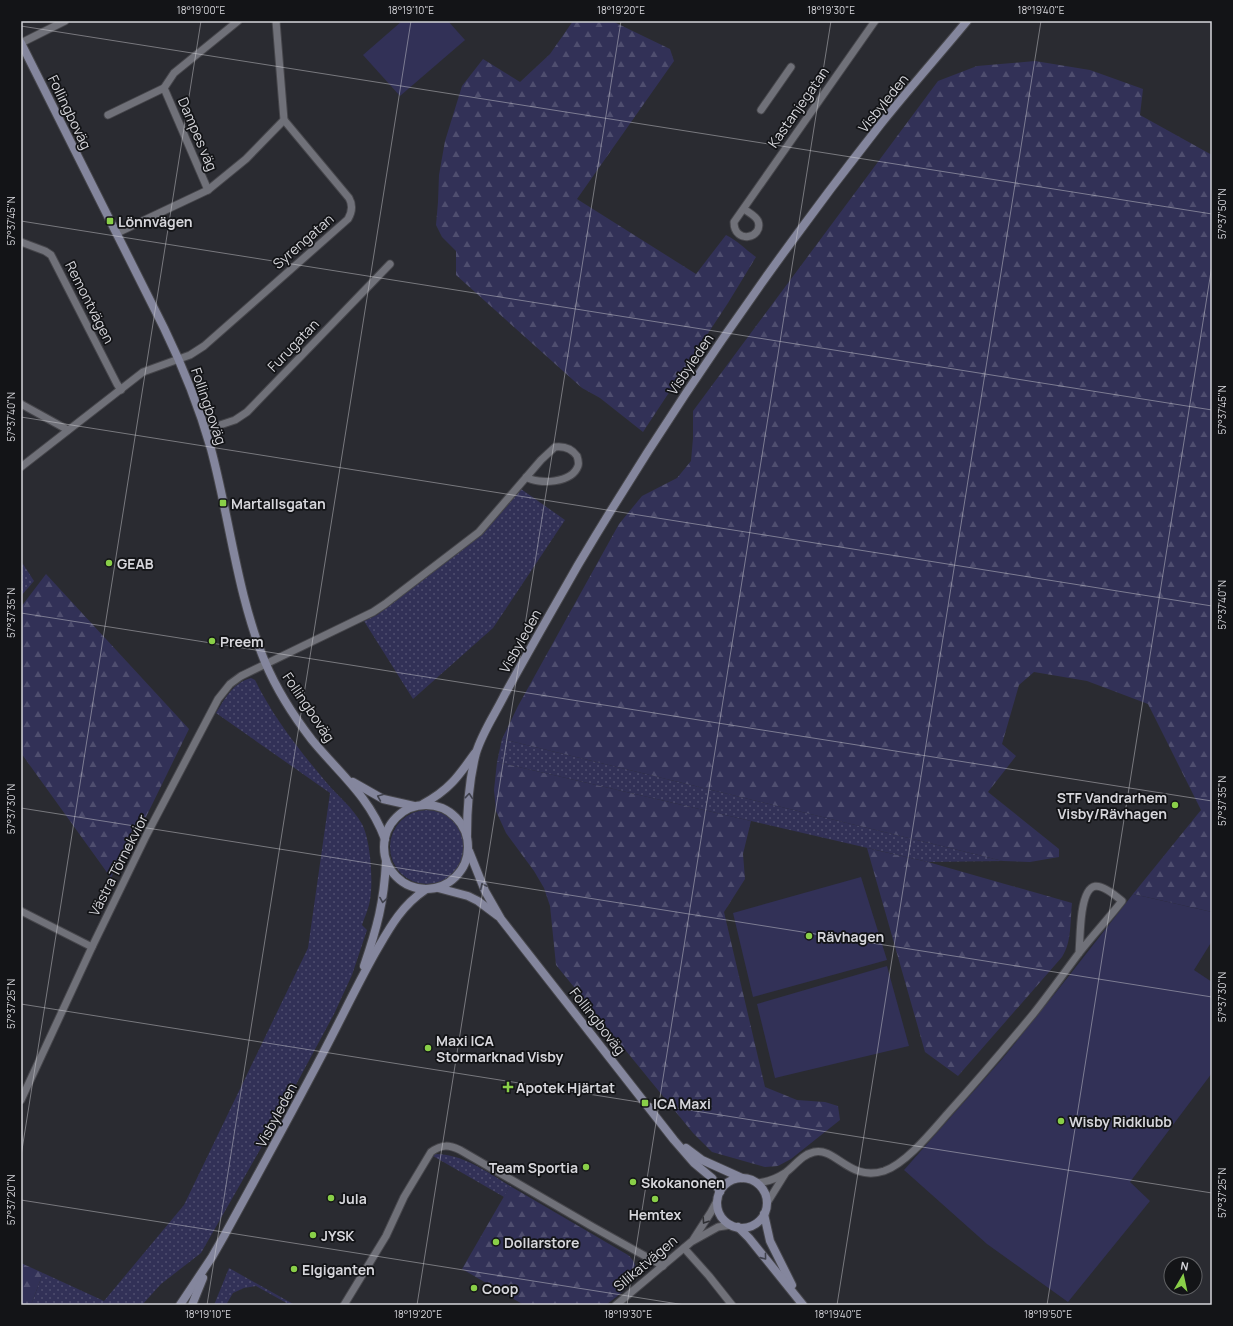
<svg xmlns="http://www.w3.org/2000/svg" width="1233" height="1326" viewBox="0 0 1233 1326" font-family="Manrope,sans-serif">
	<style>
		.green { fill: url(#green-dots) }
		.forest { fill: url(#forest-firs) }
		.pitch { fill: #323157 }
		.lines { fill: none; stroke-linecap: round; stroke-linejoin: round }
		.street-casing { stroke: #46464b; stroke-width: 9 }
		.secondary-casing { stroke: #46464b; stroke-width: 10 }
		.street { stroke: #707179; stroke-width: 7 }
		.secondary { stroke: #84869d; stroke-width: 8 }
		.oneway { stroke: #40424d }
		.oneway2 { stroke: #2f3034 }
		.ticks { fill: none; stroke: #d6d6db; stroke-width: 1; stroke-opacity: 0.45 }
		.poi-dot { fill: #89cf48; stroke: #131417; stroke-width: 1.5 }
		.labels { text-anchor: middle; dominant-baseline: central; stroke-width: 3.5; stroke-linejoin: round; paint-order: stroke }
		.street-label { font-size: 14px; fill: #d6d6db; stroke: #131417 }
		.poi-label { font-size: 14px; font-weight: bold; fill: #d6d6db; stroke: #131417; text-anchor: start }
		.neatline { fill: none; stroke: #d6d6db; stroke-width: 1.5 }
		.ticks-label { font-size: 10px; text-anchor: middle; fill: #d6d6db }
	</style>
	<defs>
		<pattern id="green-dots" width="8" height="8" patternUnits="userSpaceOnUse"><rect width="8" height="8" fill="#323157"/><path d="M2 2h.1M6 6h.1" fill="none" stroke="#4f4e6f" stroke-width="1.8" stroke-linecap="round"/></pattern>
		<pattern id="forest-firs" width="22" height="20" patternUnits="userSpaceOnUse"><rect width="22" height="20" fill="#323157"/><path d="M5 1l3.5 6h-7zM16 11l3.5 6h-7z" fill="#4f4e6f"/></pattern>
	</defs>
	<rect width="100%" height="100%" fill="#2a2b31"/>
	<g class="green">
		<path d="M521,489l44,31 -72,108 -80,71 -49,-78 13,-6 107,-83z"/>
		<path d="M21,561l13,20 -13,15z"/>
		<path d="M251,678l4,2c18,37 45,71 71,102 12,14 27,26 36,42 9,17 12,62 7,81 -2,7 -5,14 -7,20l5,5 -15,45 -18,39 -57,106 -76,133 -40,31 -19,21h-111l12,-32 61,28 80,-96 124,-257 22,-155 -114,-80c9,-15 17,-30 35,-35z"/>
		<path d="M502,739l501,122 -75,1 -431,-100z"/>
		<circle cx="427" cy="847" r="37"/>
		<path d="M435,1154c28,0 52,18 75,32l-6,11 -71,-41z"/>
		<path d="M229,1268l66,37h-5l-34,-19 -12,2 -11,5 -7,12h-12z"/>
	</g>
	<g class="forest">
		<path d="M573,21h39l58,28 4,12 -97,138 119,75 30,-39c12,6 20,15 30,22l-28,46 -85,129 -43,-34 -18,-10 -126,-113v-24l-14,-14 -6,-12 2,-23 1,-27 6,-34 17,-55 21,-27 37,23 30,-28z"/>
		<path d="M1035,61l55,9 53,19 -3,26 72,40v757l-79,-18 68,-84 -53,-106 -61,-23 -53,-9 -15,13 -17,59 14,12 -28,36 71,57v8l-29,5 -27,-1 -501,-122 16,-33 101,-182 23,-28 35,-18 14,-17 2,-23v-27l245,-330 39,-15z"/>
		<path d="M46,574l143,155 -43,88 -12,9 -23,52 -90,-125v-146z"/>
		<path d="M497,762l254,59 -8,33 2,25 -21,33 41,175 32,13 28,2 13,4 2,14 -49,39 -13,7 -13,1 -53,-15 -19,-19 -137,-168 -6,-59 -6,-18 -10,-17 -28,-38 -10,-22 -2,-21z"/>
		<path d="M867,848l61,14 144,41c-2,18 0,39 -10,54l-104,119 -33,-24z"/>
		<path d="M510,1186l118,69c22,19 -7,38 -22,50h-82l-62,-36z"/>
		<path d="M21,1263l22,10 -12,32h-10z"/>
	</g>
	<g class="pitch">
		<path d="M402,21h46l17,19 -65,56 -37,-41z"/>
		<path d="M861,877l26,83 -134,37 -20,-84z"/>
		<path d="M1133,894l79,18v29l-18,29 18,12v91l-82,109 20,19 -82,101 -81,-58 -83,-74 99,-112 54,-67z"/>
		<path d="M887,966l22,80 -134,32 -18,-74z"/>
	</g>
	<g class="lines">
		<g class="street-casing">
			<g id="street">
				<path d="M21,43l44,-22"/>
				<path d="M164,88l44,102"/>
				<path d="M761,110l30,-43"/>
				<path d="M108,115l56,-27 10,-15 64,-52"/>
				<path d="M744,209c4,3 12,7 14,12 6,17 -24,24 -24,1l141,-201"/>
				<path d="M117,233l91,-43 38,-31 38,-39 -8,-99"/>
				<path d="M21,242l24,9 6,4 66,129 4,6"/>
				<path d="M21,404l47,26"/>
				<path d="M205,430l30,-10 12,-8 143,-148"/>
				<path d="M21,467l122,-95 47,-17 14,-9 144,-127c4,-7 5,-14 1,-21l-65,-78"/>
				<path d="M21,911l71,36"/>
				<path d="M21,1100l71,-153 54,-111 72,-137 12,-15 11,-8 132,-64 12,-8 94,-72 62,-72 14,-13c9,-1 17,2 22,9 1,3 2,7 1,10 -6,17 -39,19 -52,11"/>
				<path d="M757,1183c10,-1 19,-4 28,-10 10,-7 16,-18 29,-21 22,-5 35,30 70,19 23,-8 49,-41 65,-59 29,-32 57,-65 85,-99 15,-19 30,-40 45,-60 14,-18 29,-34 43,-52 -23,-20 -35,-23 -40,11 -2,14 -2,27 -3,41"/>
				<path d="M767,1203l18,-29"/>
				<path d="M693,1240l18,-28 7,-13"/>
				<path d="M684,1248l25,28 23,29"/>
				<path d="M344,1305l42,-69 18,-39 27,-45c11,-8 18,-7 29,-2l133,77 70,39"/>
				<path d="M616,1305l75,-63 27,-15 13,-2"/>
			</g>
		</g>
		<g class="secondary-casing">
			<g id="secondary">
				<path d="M21,43l143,285c19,39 35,79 47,121 19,71 26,145 54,213 11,26 30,56 47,78 28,34 57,56 73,99"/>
				<path d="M353,782l30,17 31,7"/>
				<path d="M423,804c26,-14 35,-27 52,-51"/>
				<circle cx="426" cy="847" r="42"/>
				<path d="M467,835c0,-28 2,-55 9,-82 6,-20 19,-39 28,-57 24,-44 49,-87 74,-131 91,-153 192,-300 302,-440 28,-35 58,-69 87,-104"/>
				<path d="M469,851l16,40 16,28 173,221 20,23 18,15 8,14"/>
				<path d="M438,888l30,8 10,5 20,15"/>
				<path d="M364,966c13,-38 20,-64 22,-104"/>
				<path d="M686,1148l16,12 40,18"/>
				<circle cx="742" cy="1203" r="25"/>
				<path d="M764,1214l6,27 22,44"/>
				<path d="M738,1227l11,11 54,67"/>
				<path d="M180,1305l32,-48 12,-21c33,-60 66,-120 98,-181 18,-34 34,-68 53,-102 14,-24 26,-47 50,-63"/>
				<path d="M192,1305l11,-27"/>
			</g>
		</g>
		<use href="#street" class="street"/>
		<use href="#secondary" class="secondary"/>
	</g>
	<defs><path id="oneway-chevron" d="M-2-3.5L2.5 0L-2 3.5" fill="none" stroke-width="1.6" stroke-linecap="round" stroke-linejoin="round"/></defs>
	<g class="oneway">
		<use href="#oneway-chevron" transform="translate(469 796) rotate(-84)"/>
		<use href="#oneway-chevron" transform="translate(380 797) rotate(-157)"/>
		<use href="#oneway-chevron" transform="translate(483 886) rotate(-116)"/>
		<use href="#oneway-chevron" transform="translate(383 900) rotate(99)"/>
		<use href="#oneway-chevron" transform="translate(764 1257) rotate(51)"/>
	</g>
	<use class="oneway2" href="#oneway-chevron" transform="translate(705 1221) rotate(124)"/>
	<path class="ticks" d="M21,26l1191,188M21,221l1191,189M21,417l1191,189M21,613l1191,188M21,808l1191,189M21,1004l1191,189M21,1156l180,-1135M21,1200l664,105M207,1305l204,-1284M417,1305l204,-1284M627,1305l204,-1284M837,1305l204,-1284M1047,1305l165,-1040"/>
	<g class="poi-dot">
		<rect x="106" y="217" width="8" height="8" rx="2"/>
		<rect x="219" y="499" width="8" height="8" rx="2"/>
		<circle cx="109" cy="563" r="4"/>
		<circle cx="212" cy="641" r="4"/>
		<circle cx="1175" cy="805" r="4"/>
		<circle cx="809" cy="936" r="4"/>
		<circle cx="428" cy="1048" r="4"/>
		<path d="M506 1081h4v4h4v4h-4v4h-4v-4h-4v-4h4z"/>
		<rect x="641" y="1099" width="8" height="8" rx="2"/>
		<circle cx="1061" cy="1121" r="4"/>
		<circle cx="586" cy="1167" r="4"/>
		<circle cx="633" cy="1182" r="4"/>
		<circle cx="331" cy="1198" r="4"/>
		<circle cx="655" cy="1199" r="4"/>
		<circle cx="313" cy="1235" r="4"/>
		<circle cx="496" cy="1242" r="4"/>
		<circle cx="294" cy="1269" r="4"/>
		<circle cx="474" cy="1288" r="4"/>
	</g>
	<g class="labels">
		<g class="street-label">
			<text transform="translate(883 103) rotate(-51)">Visbyleden</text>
			<text transform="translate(798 107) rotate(-55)">Kastanjegatan</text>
			<text transform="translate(70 112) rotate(64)">Follingboväg</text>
			<text transform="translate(198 134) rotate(67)">Dampes väg</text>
			<text transform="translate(303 241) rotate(-41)">Syrengatan</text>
			<text transform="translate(90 302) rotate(63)">Remontvägen</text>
			<text transform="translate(293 345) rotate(-46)">Furugatan</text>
			<text transform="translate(690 364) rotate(-56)">Visbyleden</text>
			<text transform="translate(209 406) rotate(71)">Follingboväg</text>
			<text transform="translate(520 641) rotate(-61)">Visbyleden</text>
			<text transform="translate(309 707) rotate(56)">Follingboväg</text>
			<text transform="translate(118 865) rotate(-63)">Västra Törnekvior</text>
			<text transform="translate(598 1021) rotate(52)">Follingboväg</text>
			<text transform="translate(276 1115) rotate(-62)">Visbyleden</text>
			<text transform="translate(645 1263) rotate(-40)">Silikatvägen</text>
		</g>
		<g class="poi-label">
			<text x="118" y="221">Lönnvägen</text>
			<text x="231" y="503">Martallsgatan</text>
			<text x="117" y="563">GEAB</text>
			<text x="220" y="641">Preem</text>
			<text x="1167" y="797" text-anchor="end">STF Vandrarhem<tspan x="1167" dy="16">Visby/Rävhagen</tspan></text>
			<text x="817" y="936">Rävhagen</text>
			<text x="436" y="1040">Maxi ICA<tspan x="436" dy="16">Stormarknad Visby</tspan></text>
			<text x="516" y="1087">Apotek Hjärtat</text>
			<text x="653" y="1103">ICA Maxi</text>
			<text x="1069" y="1121">Wisby Ridklubb</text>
			<text x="578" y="1167" text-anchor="end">Team Sportia</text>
			<text x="641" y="1182">Skokanonen</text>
			<text x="339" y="1198">Jula</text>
			<text x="655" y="1214" text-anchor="middle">Hemtex</text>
			<text x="321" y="1235">JYSK</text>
			<text x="504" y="1242">Dollarstore</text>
			<text x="302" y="1269">Elgiganten</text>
			<text x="482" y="1288">Coop</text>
		</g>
	</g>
	<rect width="1233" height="1326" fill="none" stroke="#131417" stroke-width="44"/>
	<g transform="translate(1183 1276) rotate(9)"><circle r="19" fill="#131417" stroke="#616265"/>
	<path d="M0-3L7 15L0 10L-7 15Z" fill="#89cf48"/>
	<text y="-6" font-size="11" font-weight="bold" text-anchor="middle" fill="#d6d6db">N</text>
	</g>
	<rect x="22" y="22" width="1189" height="1282" class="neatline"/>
	<g class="ticks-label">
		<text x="201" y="14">18°19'00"E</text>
		<text x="411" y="14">18°19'10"E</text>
		<text x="621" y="14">18°19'20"E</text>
		<text x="831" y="14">18°19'30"E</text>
		<text x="1041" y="14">18°19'40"E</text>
		<text transform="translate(1222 214) rotate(-90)" y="4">57°37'50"N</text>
		<text transform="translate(11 221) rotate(-90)" y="4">57°37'45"N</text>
		<text transform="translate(1222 410) rotate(-90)" y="4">57°37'45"N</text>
		<text transform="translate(11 417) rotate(-90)" y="4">57°37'40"N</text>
		<text transform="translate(1222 605) rotate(-90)" y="4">57°37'40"N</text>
		<text transform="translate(11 613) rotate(-90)" y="4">57°37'35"N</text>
		<text transform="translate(1222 801) rotate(-90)" y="4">57°37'35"N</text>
		<text transform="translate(11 809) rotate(-90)" y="4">57°37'30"N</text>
		<text transform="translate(1222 997) rotate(-90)" y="4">57°37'30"N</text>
		<text transform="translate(11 1004) rotate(-90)" y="4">57°37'25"N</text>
		<text transform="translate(1222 1193) rotate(-90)" y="4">57°37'25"N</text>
		<text transform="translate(11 1200) rotate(-90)" y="4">57°37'20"N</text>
		<text x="208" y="1318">18°19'10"E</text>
		<text x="418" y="1318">18°19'20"E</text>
		<text x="628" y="1318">18°19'30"E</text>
		<text x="838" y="1318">18°19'40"E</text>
		<text x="1048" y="1318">18°19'50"E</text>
	</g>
</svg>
